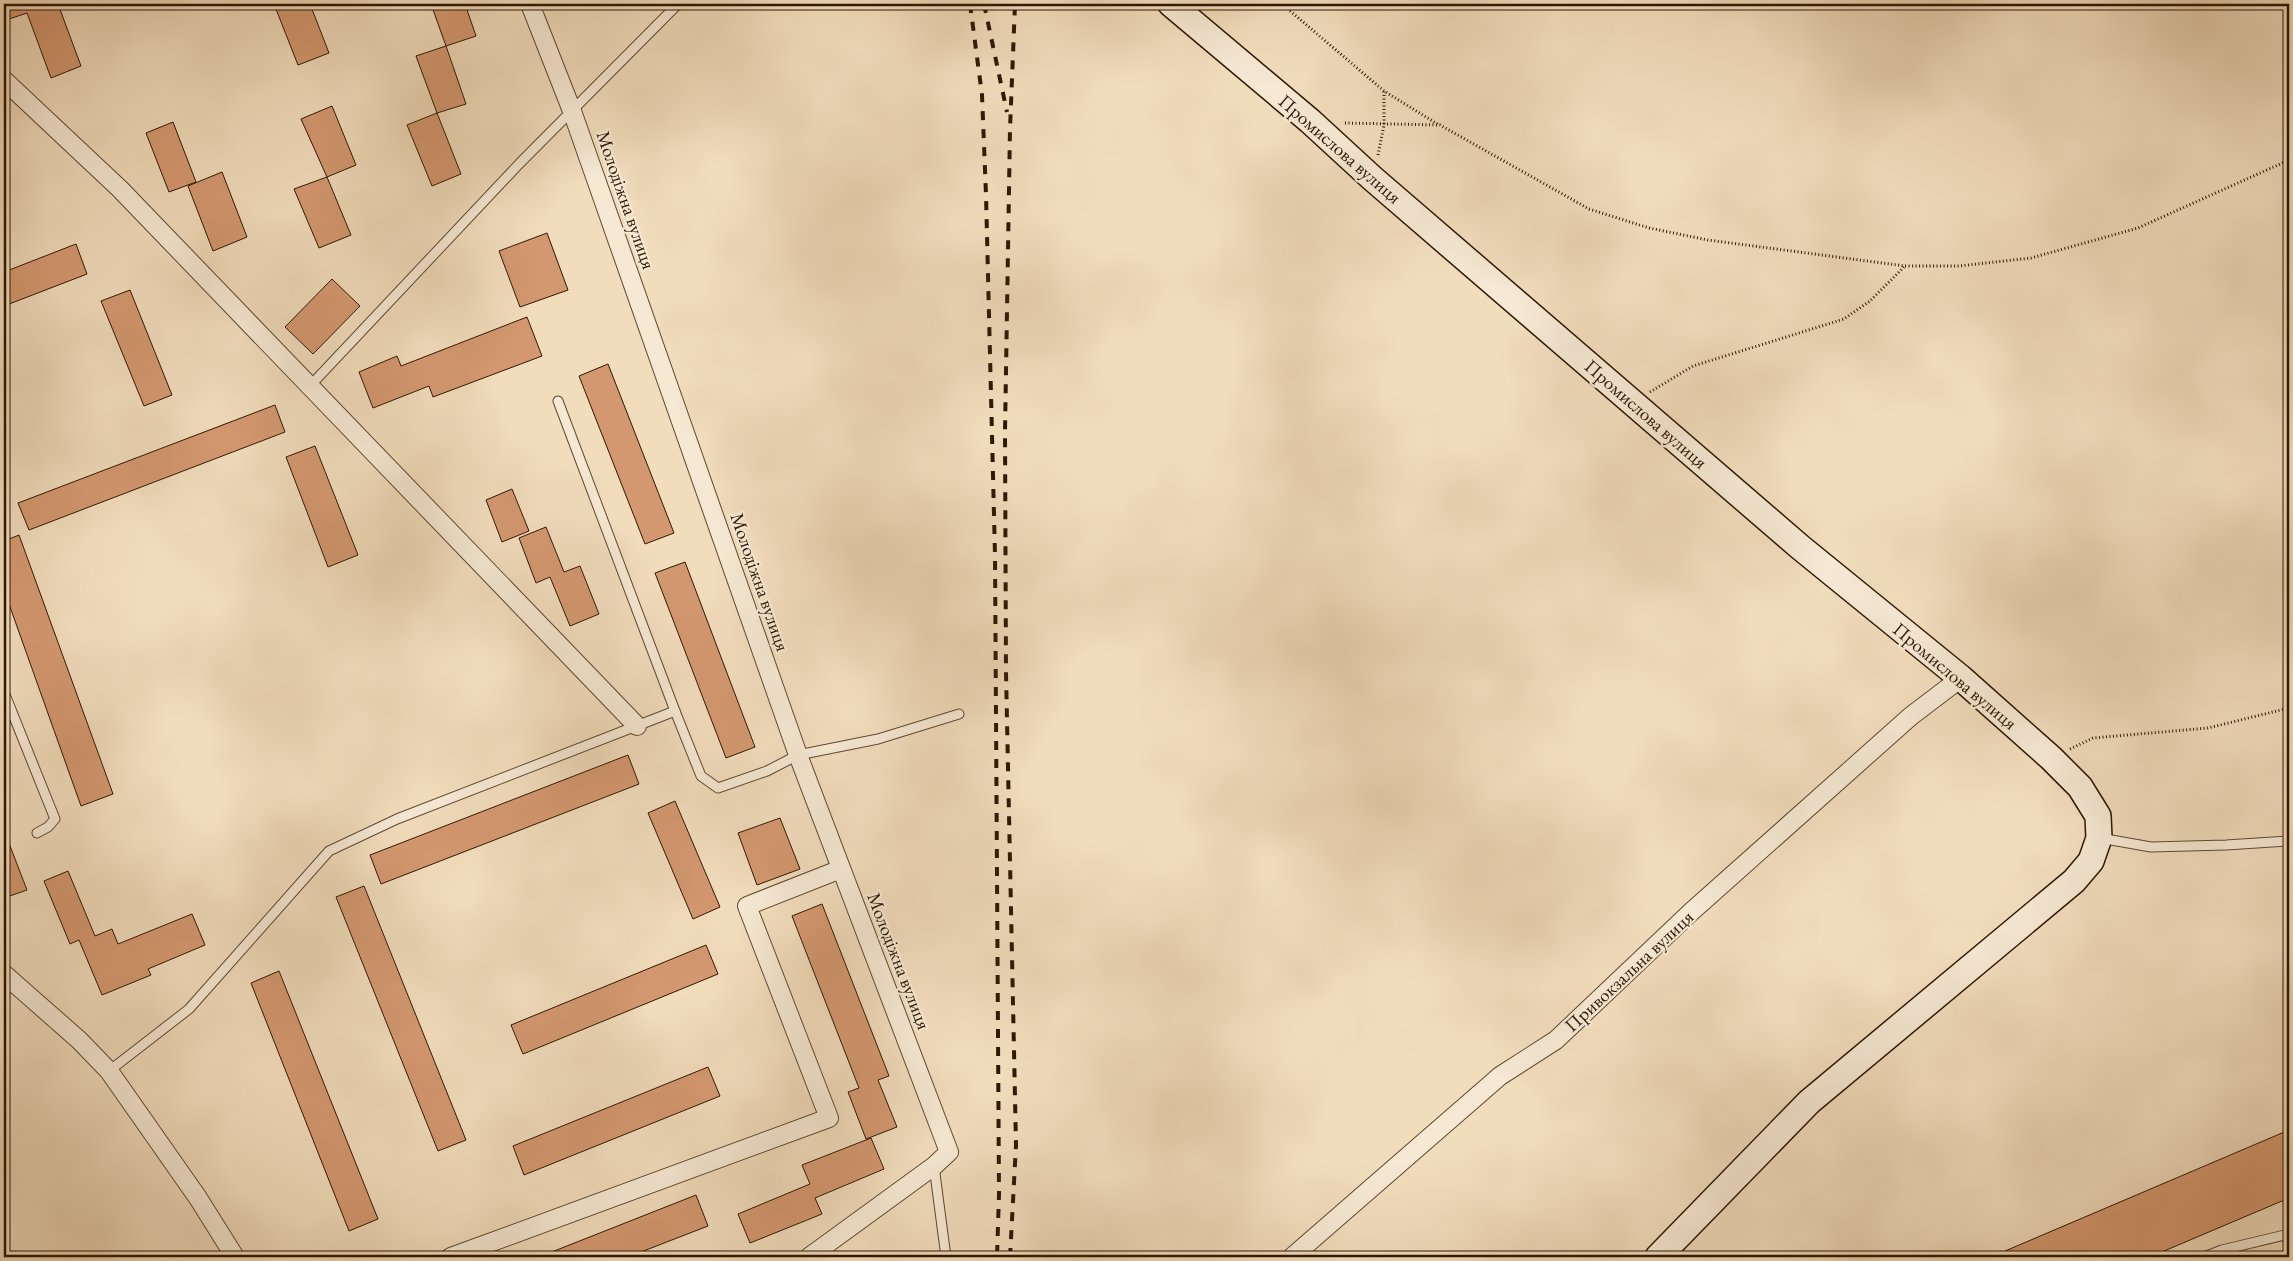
<svg xmlns="http://www.w3.org/2000/svg" width="2293" height="1261" viewBox="0 0 2293 1261" font-family="'EB Garamond',serif">
	<style>
		.building { fill: #d49870; stroke: #2e1703 }
		.lines { fill: none; stroke-linecap: round; stroke-linejoin: round }
		.lane-casing { stroke: #5f4831; stroke-width: 11 }
		.street-casing { stroke: #5f4831; stroke-width: 20 }
		.secondary-casing { stroke: #2e1703; stroke-width: 28 }
		.path { stroke: #2e1703; stroke-width: 3; stroke-dasharray: 1 2.5; stroke-linecap: butt }
		.lane { stroke: #f6e8d3; stroke-width: 9 }
		.street { stroke: #f6e8d3; stroke-width: 18 }
		.secondary { stroke: #f6e8d3; stroke-width: 25 }
		.rail { stroke: #2e1703; stroke-width: 4; stroke-dasharray: 9 9; stroke-linecap: butt }
		.labels { text-anchor: middle; dominant-baseline: central; stroke-width: 4.5; stroke-linejoin: round; paint-order: stroke }
		.street-label { font-size: 19px; fill: #2e1703; stroke: #f6e8d3 }
	</style>
	<rect width="100%" height="100%" fill="#f1dcbc"/>
	<filter id="stains"><feTurbulence type="fractalNoise" baseFrequency=".004" numOctaves="4"/><feColorMatrix values="0 0 0 0 .2 0 0 0 0 .09 0 0 0 0 .02 0 0 0 .5 -.17"/></filter>
	<radialGradient id="worn" r=".72"><stop offset=".6" stop-color="#630" stop-opacity="0"/><stop offset="1" stop-color="#630" stop-opacity=".3"/></radialGradient>
	<g class="building">
		<path d="M4,4h54l23,62 -30,12 -24,-65 -18,6z"/>
		<path d="M274,4h36l19,49 -31,12z"/>
		<path d="M431,4h34l11,32 -30,10z"/>
		<path d="M446,46l20,58 -29,9 -21,-57z"/>
		<path d="M332,106l24,59 -29,12 -26,-58z"/>
		<path d="M437,113l24,61 -29,12 -25,-61z"/>
		<path d="M173,122l23,60 -27,10 -23,-59z"/>
		<path d="M222,172l25,65 -34,14 -25,-65z"/>
		<path d="M327,177l24,58 -32,13 -25,-59z"/>
		<path d="M547,233l21,57 -48,17 -21,-56z"/>
		<path d="M76,244l11,30 -83,32v-34z"/>
		<path d="M332,279l28,27 -47,48 -28,-27z"/>
		<path d="M130,290l42,105 -28,11 -43,-105z"/>
		<path d="M527,317l15,39 -109,41 -4,-11 -56,22 -14,-36 38,-16 4,10z"/>
		<path d="M608,364l66,169 -29,11 -66,-168z"/>
		<path d="M275,405l10,27 -256,98 -11,-27z"/>
		<path d="M315,446l43,109 -30,12 -42,-110z"/>
		<path d="M512,489l17,42 -27,11 -16,-42z"/>
		<path d="M546,527l18,45 16,-6 19,48 -29,12 -20,-49 -14,6 -17,-45z"/>
		<path d="M19,535l94,259 -32,12 -77,-216v-49z"/>
		<path d="M685,562l70,185 -29,11 -71,-185z"/>
		<path d="M628,755l11,29 -258,100 -11,-29z"/>
		<path d="M675,801l45,106 -27,12 -45,-106z"/>
		<path d="M780,818l20,51 -43,16 -19,-52z"/>
		<path d="M5,833l22,57 -23,8v-64z"/>
		<path d="M68,871l27,65 17,-7 6,15 74,-30 13,31 -57,24 3,6 -49,20 -23,-55 -9,4 -26,-63z"/>
		<path d="M364,886l102,254 -28,11 -102,-254z"/>
		<path d="M822,904l67,172 -11,4 19,47 -31,12 -18,-47 11,-4 -67,-172z"/>
		<path d="M706,945l12,29 -195,80 -12,-29z"/>
		<path d="M279,971l99,248 -29,12 -98,-248z"/>
		<path d="M708,1067l12,29 -196,79 -11,-29z"/>
		<path d="M2289,1130v68l-139,59h-159z"/>
		<path d="M871,1138l13,31 -69,29 7,16 -72,29 -12,-29 72,-30 -8,-19z"/>
		<path d="M696,1195l12,31 -80,31h-89z"/>
	</g>
	<g class="lines">
		<g class="lane-casing">
			<g id="lane">
				<path d="M309,387l210,-223 159,-160"/>
				<path d="M558,401l117,310 26,65 17,12 49,-17 31,-16 80,-16 81,-25"/>
				<path d="M4,692l51,127 -7,8 -11,6"/>
				<path d="M2100,838l51,9 75,-2 63,-4"/>
				<path d="M109,1071l80,-62 140,-158 68,-32 278,-108"/>
				<path d="M934,1166l12,91"/>
				<path d="M2204,1257l18,-7 67,-16"/>
			</g>
		</g>
		<g class="street-casing">
			<g id="street">
				<path d="M530,4l42,107 226,644 151,397 -15,14 -125,91"/>
				<path d="M4,80l116,109 517,537"/>
				<path d="M4,974l75,66 30,31 89,127 37,59"/>
				<path d="M451,1257l378,-139 -82,-212 94,-37"/>
				<path d="M1292,1257l208,-181 56,-36 135,-128 220,-196 50,-38"/>
			</g>
		</g>
		<g class="secondary-casing">
			<path id="secondary" d="M1171,4l139,117 62,57 428,369 161,131 90,80 29,29 18,29 1,22 -8,23 -17,20 -265,221 -151,155"/>
		</g>
		<g class="path">
			<path d="M1282,4l102,87 55,34"/>
			<path d="M1345,123l95,2 149,84 60,19 59,12 197,26h54l72,-8 107,-30 151,-68"/>
			<path d="M1378,155l6,-30v-34"/>
			<path d="M1650,392l43,-26 151,-47 26,-18 34,-34"/>
			<path d="M2070,749l23,-11 115,-10 81,-20"/>
		</g>
		<use href="#lane" class="lane"/>
		<use href="#street" class="street"/>
		<use href="#secondary" class="secondary"/>
		<g class="rail">
			<path d="M970,4l12,91 4,100 9,360 4,639 -2,63"/>
			<path d="M984,4l23,108"/>
			<path d="M1010,1257l6,-112 -10,-472 -1,-241 5,-303 5,-125"/>
		</g>
	</g>
	<g class="labels">
		<g class="street-label">
			<text transform="translate(1340 149) rotate(41)">Промислова вулиця</text>
			<text transform="translate(626 200) rotate(71)">Молодіжна вулиця</text>
			<text transform="translate(1646 414) rotate(41)">Промислова вулиця</text>
			<text transform="translate(760 582) rotate(71)">Молодіжна вулиця</text>
			<text transform="translate(1955 676) rotate(40)">Промислова вулиця</text>
			<text transform="translate(899 961) rotate(69)">Молодіжна вулиця</text>
			<text transform="translate(1629 971) rotate(-43)">Привокзальна вулиця</text>
		</g>
	</g>
	<rect width="2293" height="1261" fill="none" stroke="#f1dcbc" stroke-width="20"/>
	<rect x="5" y="5" width="2283" height="1251" fill="none" stroke="#2e1703" stroke-width="2.5"/>
	<rect x="10" y="10" width="2273" height="1241" fill="none" stroke="#2e1703"/>
	<rect width="100%" height="100%" filter="url(#stains)"/>
	<rect width="100%" height="100%" fill="url(#worn)"/>
</svg>
